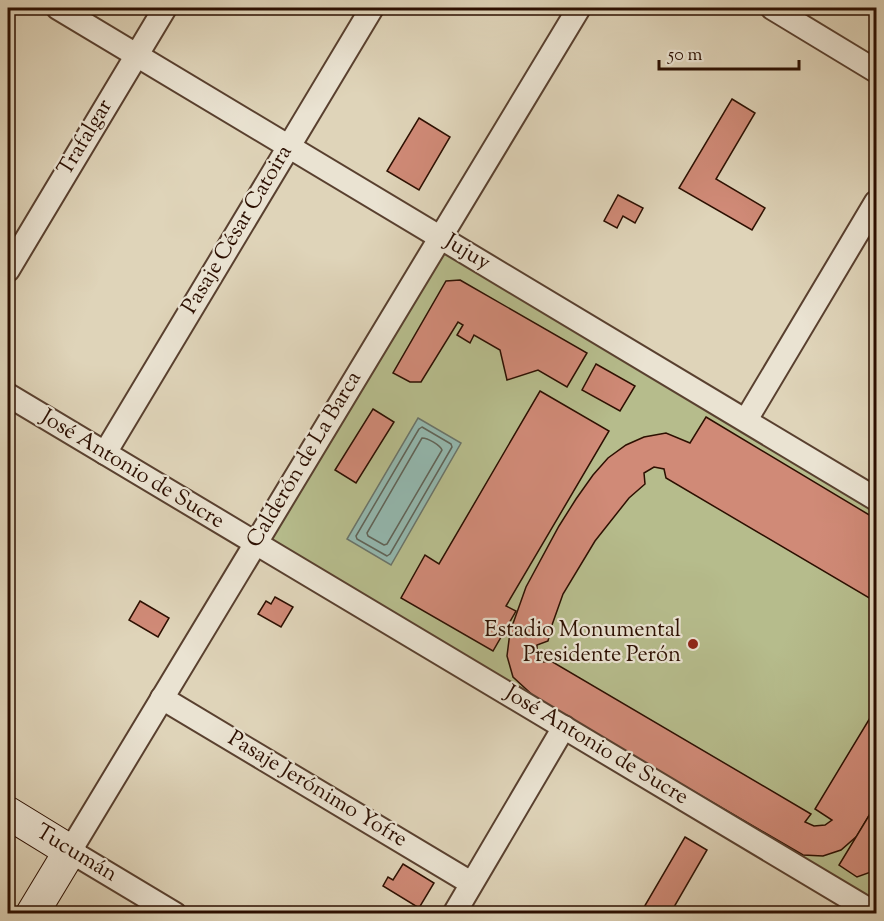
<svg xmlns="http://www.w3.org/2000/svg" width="884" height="921" viewBox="0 0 884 921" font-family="'Sorts Mill Goudy',serif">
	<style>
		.green { fill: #b6bc8c; stroke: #716646; stroke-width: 1.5 }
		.water { fill: #93b8af; stroke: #6a7469; stroke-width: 1.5 }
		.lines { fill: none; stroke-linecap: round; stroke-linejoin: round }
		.shore { stroke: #606458; stroke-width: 1.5 }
		.building { fill: #d08a77; stroke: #2c0f01; stroke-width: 1.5 }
		.street-casing { stroke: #59402f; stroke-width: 26 }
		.secondary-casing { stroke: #2c0f01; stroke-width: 34 }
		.street { stroke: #eae3d2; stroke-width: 22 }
		.secondary { stroke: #eae3d2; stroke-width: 32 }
		.poi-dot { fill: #8f2418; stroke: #eae3d2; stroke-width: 2 }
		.labels { text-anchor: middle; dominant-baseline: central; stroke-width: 4.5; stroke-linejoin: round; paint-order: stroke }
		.street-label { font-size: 22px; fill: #2c0f01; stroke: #eae3d2 }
		.poi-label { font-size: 22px; fill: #2c0f01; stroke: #eae3d2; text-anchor: end }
	</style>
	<rect width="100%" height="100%" fill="#dfd4b9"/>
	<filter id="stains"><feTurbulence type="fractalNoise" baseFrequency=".00333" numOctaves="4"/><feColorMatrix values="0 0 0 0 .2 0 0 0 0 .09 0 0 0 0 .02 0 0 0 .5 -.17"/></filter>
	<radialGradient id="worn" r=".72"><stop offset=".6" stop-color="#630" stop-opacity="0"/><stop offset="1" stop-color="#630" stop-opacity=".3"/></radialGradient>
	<path class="green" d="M440,237l436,262v414l-620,-370z"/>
	<path class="water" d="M418,418l43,25 -70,122 -44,-26z"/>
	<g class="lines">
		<g class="shore">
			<path d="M422,427l29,17 1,3 -62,107 -3,2 -30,-17 -1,-3 63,-107z"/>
			<path d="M422,438c6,0 18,7 20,12l-55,94 -3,1 -16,-9 -1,-3z"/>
		</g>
	</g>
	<g class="building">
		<path d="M732,99l23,14 -39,66 49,29 -13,22 -73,-42z"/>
		<path d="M419,118l31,19 -31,53 -32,-19z"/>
		<path d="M618,195l25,13 -8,15 -12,-7 -6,12 -13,-7z"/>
		<path d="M460,280l127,73 -20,34 -29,-17 -31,10 -7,-30 -26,-15 -4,8 -13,-8 6,-10 -5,-3 -37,60h-11l-17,-9 53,-92z"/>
		<path d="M596,364l39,22 -15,25 -38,-21z"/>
		<path d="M540,391l69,40 -103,175 10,5 -23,40 -92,-53 24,-43 14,9z"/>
		<path d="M373,409l21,13 -38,61 -21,-13z"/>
		<path d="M706,417l170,102v83l-210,-124 -2,-9 -10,-2 -10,6 1,11 -16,14 -34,43 -32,53 -11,31 -4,16 -11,4v8l6,9 8,-1 260,153 -6,8 9,4 11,-1 7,-5 -17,-11 61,-101v96l-19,32 -16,14 -18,6 -20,-1 -264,-154 -26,-24 -6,-21 3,-24 16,-45 33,-61 17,-27 17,-24 15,-17 18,-13 18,-8 22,-4 24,10z"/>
		<path d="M275,597l18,10 -12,20 -23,-13 8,-13 5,3z"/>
		<path d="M140,601l29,17 -11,19 -29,-17z"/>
		<path d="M876,804v59l-5,9 -14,5 -18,-12z"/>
		<path d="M685,837l22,13 -37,64h-30z"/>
		<path d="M403,864l31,19 -15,25 -36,-22 5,-9 5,3z"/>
	</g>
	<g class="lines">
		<g class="street-casing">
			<g id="street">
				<path d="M58,8l818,491"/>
				<path d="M772,8l104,63"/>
				<path d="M8,270l157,-262"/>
				<path d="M8,395l868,519"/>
				<path d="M746,420l130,-218"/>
				<path d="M105,453l267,-445"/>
				<path d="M162,698l309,185"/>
				<path d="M175,914l-105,-63 509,-843"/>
				<path d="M454,914l110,-187"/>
			</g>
		</g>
		<g class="secondary-casing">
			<path id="secondary" d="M8,813l62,38 -38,63"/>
		</g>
		<use href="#street" class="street"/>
		<use href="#secondary" class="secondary"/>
	</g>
	<circle class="poi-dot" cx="693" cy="644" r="6"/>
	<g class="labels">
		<g class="street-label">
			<text transform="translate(86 138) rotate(-59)">Trafalgar</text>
			<text transform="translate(238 230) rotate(-59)">Pasaje César Catoira</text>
			<text transform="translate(467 253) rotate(31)">Jujuy</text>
			<text transform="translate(305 460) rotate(-59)">Calderón de La Barca</text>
			<text transform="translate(132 470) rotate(31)">José Antonio de Sucre</text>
			<text transform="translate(596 746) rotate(31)">José Antonio de Sucre</text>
			<text transform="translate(317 790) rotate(31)">Pasaje Jerónimo Yofre</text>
			<text transform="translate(76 854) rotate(31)">Tucumán</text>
		</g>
		<g class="poi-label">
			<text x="681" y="631">Estadio Monumental<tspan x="681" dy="25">Presidente Perón</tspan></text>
		</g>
	</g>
	<rect width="884" height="921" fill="none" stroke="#dfd4b9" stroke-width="30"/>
	<rect x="9" y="9" width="866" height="903" fill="none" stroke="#2c0f01" stroke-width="3"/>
	<rect x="15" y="15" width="854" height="891" fill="none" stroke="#2c0f01" stroke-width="1.5"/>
	<path d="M659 60v9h140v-9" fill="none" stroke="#2c0f01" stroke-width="3"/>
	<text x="668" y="60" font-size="18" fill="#2c0f01" stroke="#eae3d2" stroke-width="4.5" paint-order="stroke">50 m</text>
	<rect width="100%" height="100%" filter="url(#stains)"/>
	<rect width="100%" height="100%" fill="url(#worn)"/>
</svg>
